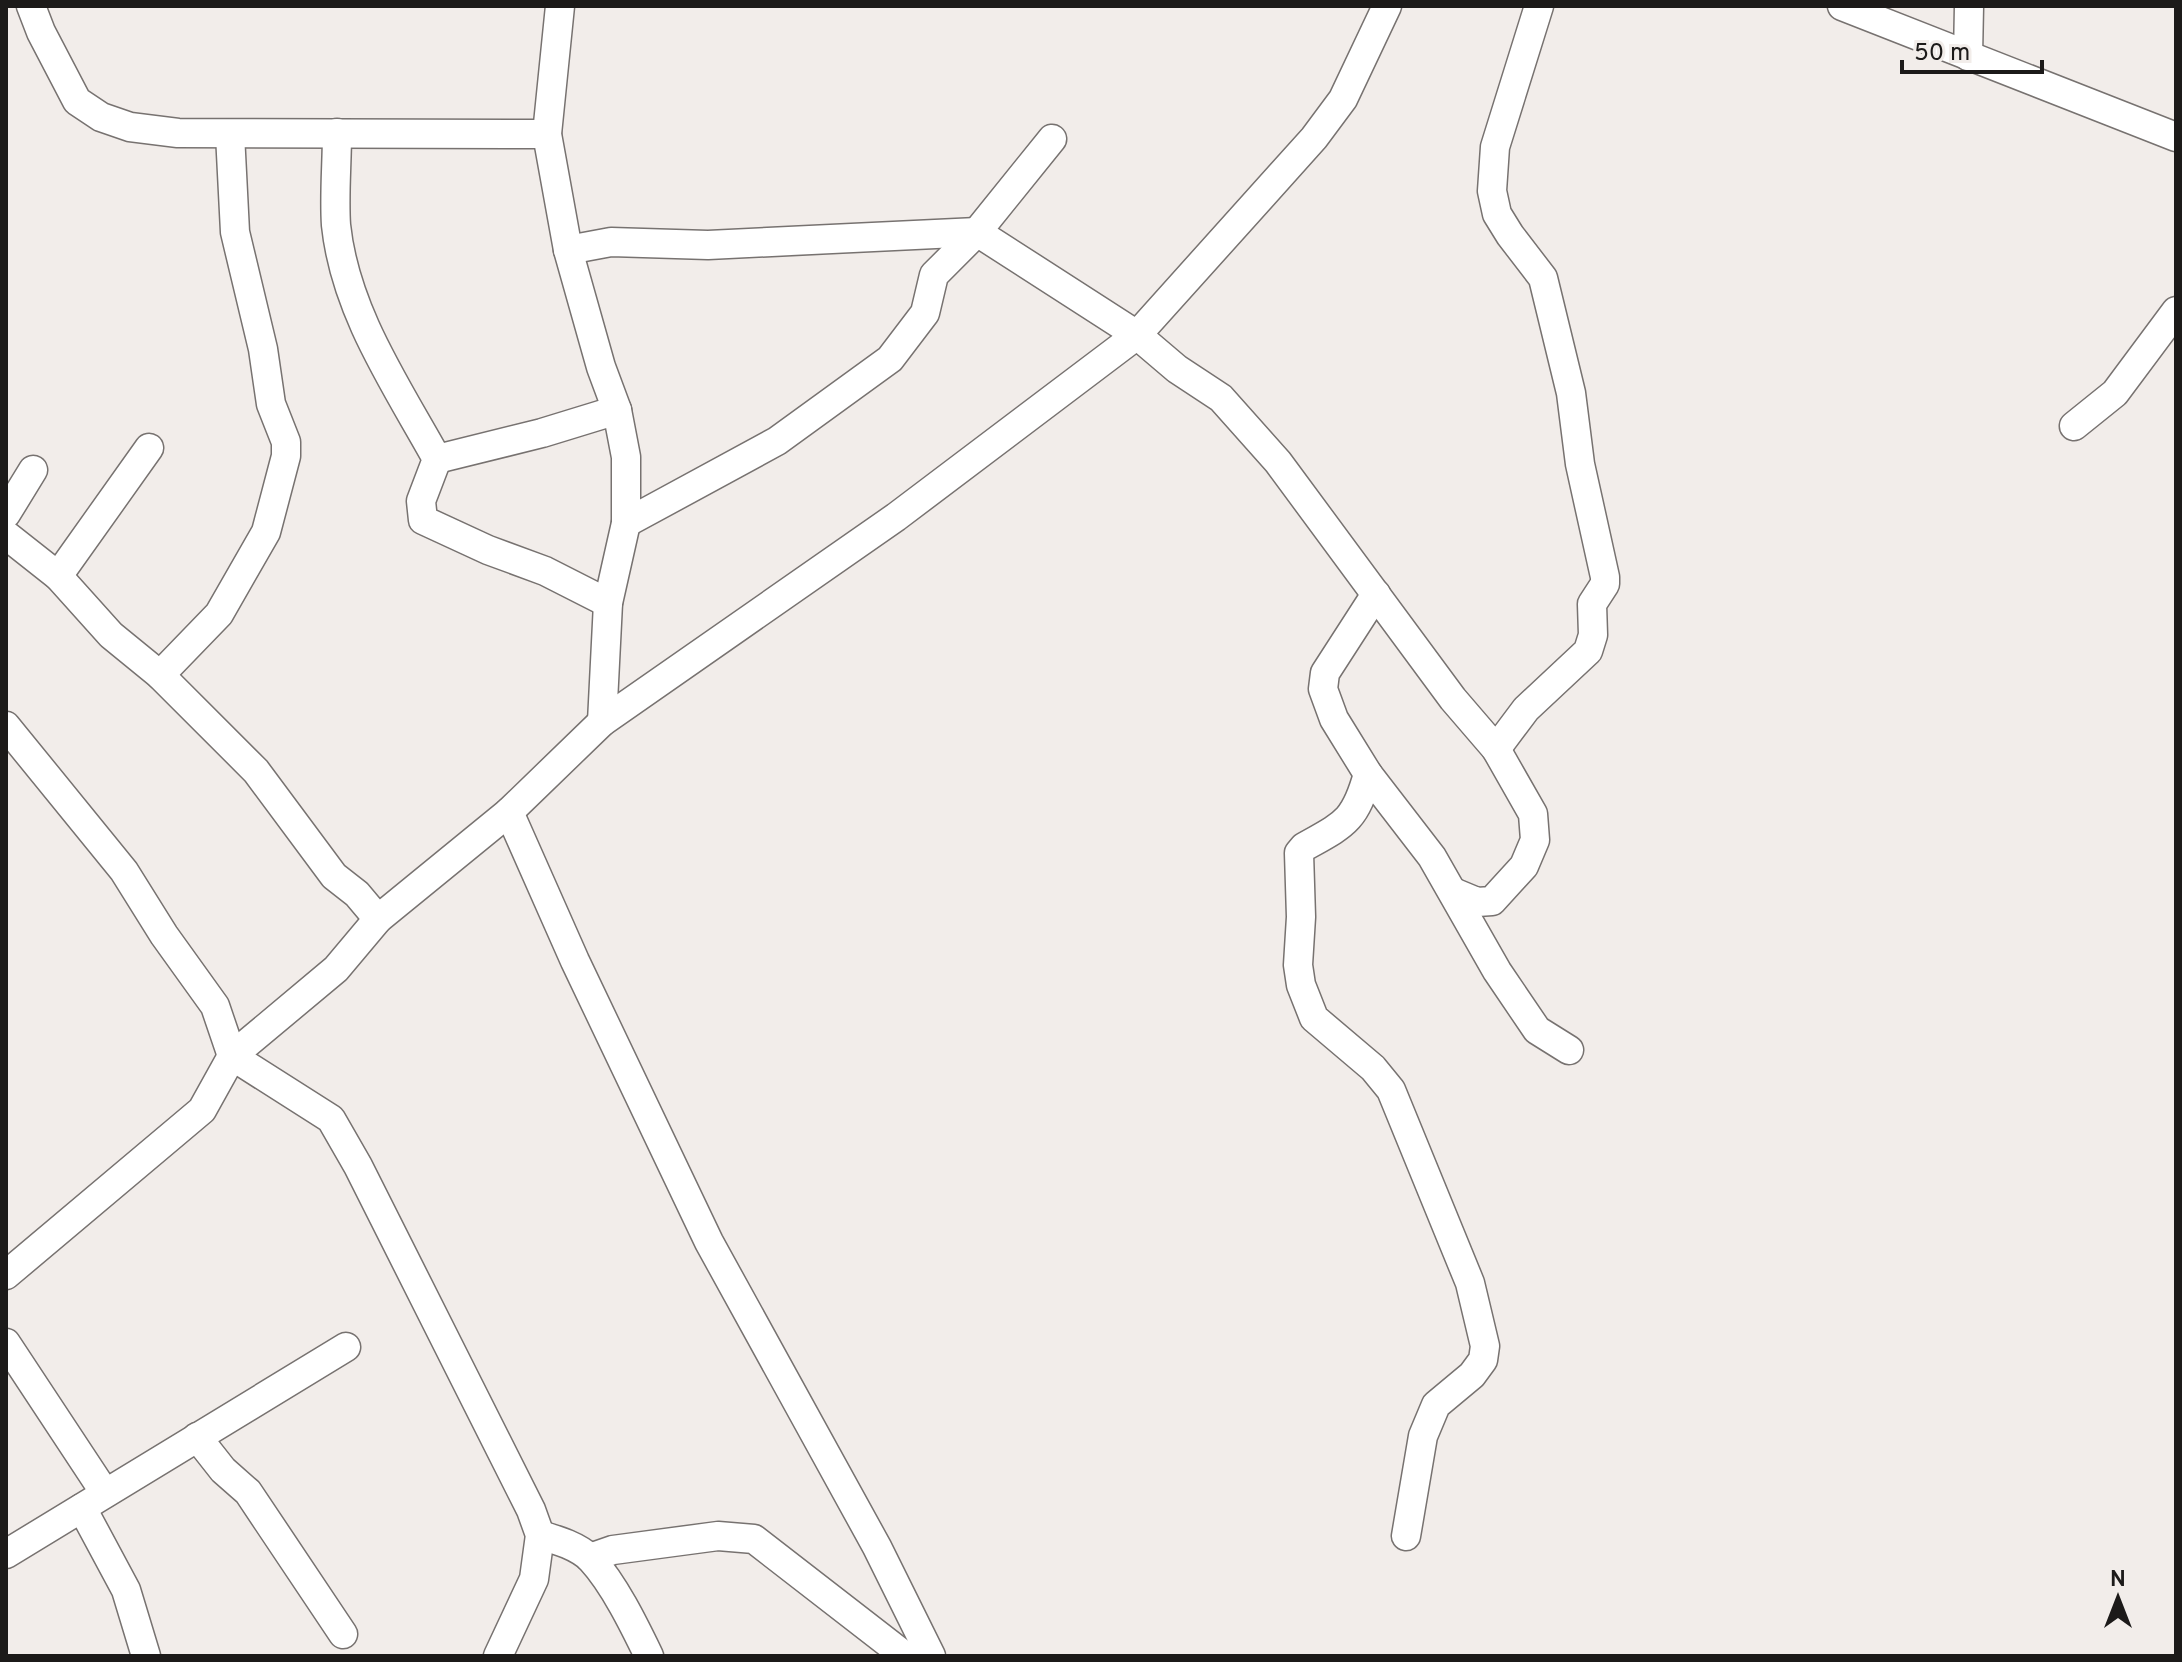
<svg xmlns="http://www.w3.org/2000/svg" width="2182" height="1662" viewBox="0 0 2182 1662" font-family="Overpass,sans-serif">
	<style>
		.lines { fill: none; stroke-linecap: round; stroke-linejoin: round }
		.minor-casing { stroke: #777270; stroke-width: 31 }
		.minor { stroke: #fff; stroke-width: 28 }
	</style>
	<rect width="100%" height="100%" fill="#f2edea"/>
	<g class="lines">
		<g class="minor-casing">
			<g id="minor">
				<path d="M31,6l10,26 36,69 24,16 29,10 48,6 369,1"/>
				<path d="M560,6l-13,128 21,116 33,117 16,43 9,47v66l-18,80 -6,119"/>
				<path d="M1842,6l334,131"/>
				<path d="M1968,56l1,-50"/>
				<path d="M337,133c0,30 -3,62 -1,92 9,86 60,160 101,234l-16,42 2,19 65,30 57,21 63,32"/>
				<path d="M568,250l43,-8 97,3 269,-13 160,103 40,34 44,29 57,64 175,237 43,50 37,65 2,26 -11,26 -32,35 -15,1 -24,-10"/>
				<path d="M2074,426l41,-33 61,-82"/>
				<path d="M437,459l105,-26 75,-23"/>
				<path d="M6,514l27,-44"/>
				<path d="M626,523l151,-82 113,-82 35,-46 9,-38 43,-43 75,-93"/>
				<path d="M6,535l52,41 91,-128"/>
				<path d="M58,576l53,59 49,40 96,96 78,105 23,18 21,25"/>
				<path d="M1376,594l-51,79 -2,16 11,30 34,55 64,83 65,114 40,59 32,20"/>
				<path d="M160,675l59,-61 47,-82 20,-76v-14l-15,-38 -8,-55 -28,-117 -5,-98"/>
				<path d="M6,726l118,145 40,64 51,71 17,50 99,63 27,47 173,344 9,25 -6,44 -36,77"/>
				<path d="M1496,749l30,-40 62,-58 5,-16 -1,-31 13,-20v-7l-25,-113 -9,-71 -28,-115 -33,-43 -13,-21 -5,-23 3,-44 44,-141"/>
				<path d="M1368,774c-13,47 -23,50 -64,73l-5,6 2,64 -3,48 3,20 13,33 59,50 18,22 79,193 15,63 -2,14 -11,15 -36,30 -13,31 -17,100"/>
				<path d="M509,812l66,149 134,281 168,305 54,109"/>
				<path d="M6,1275l196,-165 30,-54 104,-87 42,-50 131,-107 93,-90 294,-205 241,-182 177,-197 29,-39 44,-93"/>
				<path d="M6,1343l99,150"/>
				<path d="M197,1437l26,33 25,22 95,142"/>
				<path d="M82,1508l44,82 20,66"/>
				<path d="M540,1535c17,5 38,11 51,24 23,25 43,66 58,97"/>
				<path d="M6,1554l340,-207"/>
				<path d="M590,1558l23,-8 105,-14 36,3 151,117"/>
			</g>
		</g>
		<use href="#minor" class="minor"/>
	</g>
	<rect width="2182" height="1662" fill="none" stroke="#1c1a19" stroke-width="16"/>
	<g transform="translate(2118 1598)" stroke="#f2edea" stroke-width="6" paint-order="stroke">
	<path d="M0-6L14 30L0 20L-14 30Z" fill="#1c1a19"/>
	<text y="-12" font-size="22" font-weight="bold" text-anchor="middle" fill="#1c1a19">N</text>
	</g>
	<path d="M1902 60v12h140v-12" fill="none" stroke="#1c1a19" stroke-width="4"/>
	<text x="1914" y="60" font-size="24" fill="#1c1a19" stroke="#f2edea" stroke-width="6" paint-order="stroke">50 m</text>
</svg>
